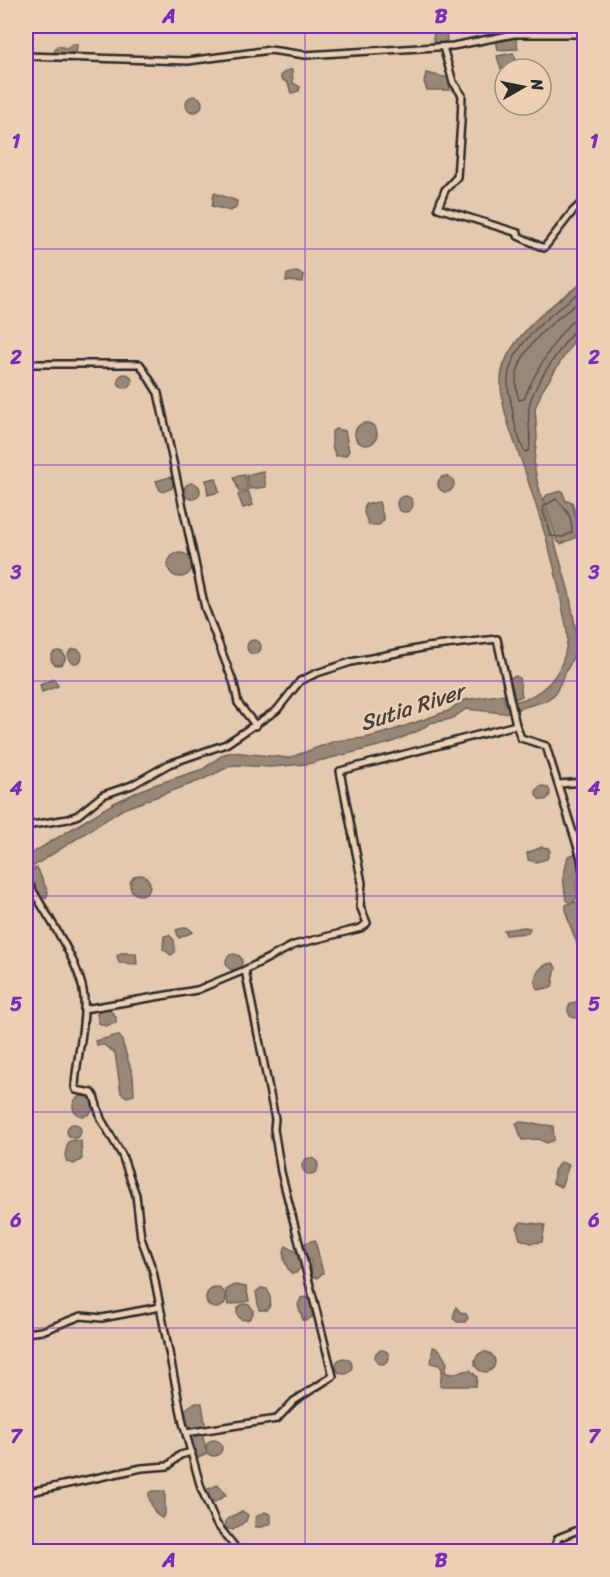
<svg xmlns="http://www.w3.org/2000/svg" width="610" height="1577" viewBox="0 0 610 1577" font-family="Sriracha,sans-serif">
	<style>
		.water { fill: #998878; stroke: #6d6359; stroke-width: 1.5 }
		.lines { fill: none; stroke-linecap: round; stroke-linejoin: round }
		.shore { stroke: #57504a; stroke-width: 1.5 }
		.minor-casing { stroke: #2b2b2b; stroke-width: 10 }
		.minor { stroke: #edd0b4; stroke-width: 5 }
		.grid { fill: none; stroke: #7b2cbf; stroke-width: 1.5; stroke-opacity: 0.55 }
		.labels { text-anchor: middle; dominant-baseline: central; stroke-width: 4.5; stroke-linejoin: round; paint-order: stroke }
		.water-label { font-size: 22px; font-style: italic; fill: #46423e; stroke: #edd0b4 }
		.neatline { fill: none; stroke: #7b2cbf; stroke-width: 2 }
		.grid-label { font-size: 20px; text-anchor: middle; font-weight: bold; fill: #7b2cbf }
	</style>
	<rect width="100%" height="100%" fill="#e5c9af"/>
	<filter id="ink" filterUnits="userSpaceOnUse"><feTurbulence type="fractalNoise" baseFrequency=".0167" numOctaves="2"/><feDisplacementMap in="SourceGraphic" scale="12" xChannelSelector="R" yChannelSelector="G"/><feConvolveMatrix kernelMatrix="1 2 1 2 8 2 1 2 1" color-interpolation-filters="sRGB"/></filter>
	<g filter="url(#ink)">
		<g class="water">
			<circle cx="440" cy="38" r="7"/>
			<path d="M516,38l2,11 -20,1 -2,-10z"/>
			<path d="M72,44h5l-1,10h-23l4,-8 10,2z"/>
			<path d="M513,53l5,11 -17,5 -4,-13z"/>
			<path d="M288,70h4l1,13 7,4 -1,4 -8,2 -3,-10 -7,-4v-4z"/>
			<path d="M426,73l23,5 1,12h-23l-3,-8z"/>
			<circle cx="194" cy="104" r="8"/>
			<path d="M214,193l23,8 -1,7 -6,3 -18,-5z"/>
			<path d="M296,272l8,3 -1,7 -17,-1 1,-7z"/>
			<path d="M584,282v43l-42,66 -7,17 2,29 -3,27 3,17 32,111 7,39v20l-21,43 -10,7 -41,12 -38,-4 -15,10 -21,4 -8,6 -32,14 -83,21 -36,3 -38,-2 -34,16 -76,28 -97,62v-14l88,-54 34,-16 55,-18 21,-15 9,-2 56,6 46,-17 30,-3 23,-6 60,-21 16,-11 40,-6 1,9c35,-3 58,-26 62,-61 2,-11 -3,-24 -5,-36 -7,-45 -23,-91 -37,-135 -10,-29 -25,-61 -24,-92 2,-38 54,-78 83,-97z"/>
			<circle cx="125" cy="381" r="7"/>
			<circle cx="366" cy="434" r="11"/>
			<path d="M336,429l9,2 4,20 -3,4 -10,1 -4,-10v-15z"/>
			<path d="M263,471l3,16 -16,2 -4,-14z"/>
			<path d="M244,475l4,14 -9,3 -5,-15z"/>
			<circle cx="446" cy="484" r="8"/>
			<path d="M170,477l4,3 -2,8 -9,4 -3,-2 -4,-9z"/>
			<path d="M216,478l3,14 -11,3 -2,-15z"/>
			<circle cx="192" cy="491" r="8"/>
			<path d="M248,491l5,14 -10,3 -5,-13z"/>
			<path d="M562,491l4,10 6,1 7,27 -4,9 -14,6 -4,-3 -13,-42 3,-4z"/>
			<circle cx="405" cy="504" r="8"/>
			<path d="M379,502l5,18 -5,5h-10l-5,-12 1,-9z"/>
			<circle cx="180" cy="565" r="12"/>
			<circle cx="254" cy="647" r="7"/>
			<circle cx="75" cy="656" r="7"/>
			<circle cx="58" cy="658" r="7"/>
			<path d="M516,676l3,2 3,18 -9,4 -5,-22z"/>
			<path d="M54,679l4,7 -16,6 -2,-7z"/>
			<circle cx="543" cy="793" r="7"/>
			<path d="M542,847l6,1 2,3 -3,8 -11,3 -8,-2 -1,-7z"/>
			<path d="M575,854l6,18 -5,12 2,13 -6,6 12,-2v51l-4,1c-4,-16 -15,-34 -14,-48l4,-2 -4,-3 -3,-22 5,-22z"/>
			<path d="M37,868l11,24 -2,6 -8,-2 -12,-20 2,-5z"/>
			<circle cx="140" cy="885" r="10"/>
			<path d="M187,927l6,5 -14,6 -3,-8z"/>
			<path d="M525,927l5,1 -2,5 -22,2 -2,-5z"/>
			<path d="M169,935l5,5 1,12 -4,3 -8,-6 1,-13z"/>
			<path d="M121,953h15l1,11 -18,-1 -2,-7z"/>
			<circle cx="234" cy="962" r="8"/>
			<path d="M553,963l3,5 -4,19 -14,3c-8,-11 1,-26 15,-27z"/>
			<circle cx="576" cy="1010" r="8"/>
			<path d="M102,1008h6l8,9v6l-11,3 -6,-3 -2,-9z"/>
			<path d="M118,1035l3,3 12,38 1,19 -7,2 -6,-4 -6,-40 -11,-8h-7l-2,-4z"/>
			<circle cx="83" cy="1106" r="10"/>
			<path d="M521,1122l32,4 1,14 -7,3 -9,-4 -16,1 -6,-17z"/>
			<circle cx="74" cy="1131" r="7"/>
			<path d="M73,1140l8,1 1,18 -8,5 -7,-2 -2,-7 3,-13z"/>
			<circle cx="310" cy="1166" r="8"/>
			<path d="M560,1162l9,3 -8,22 -8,-4 1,-12z"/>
			<path d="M521,1222l24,3 -3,17 -11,1 -11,-4 -3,-11z"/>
			<path d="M315,1240l8,33 -6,5 -5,-2 -1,-15 -8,-7 2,-11z"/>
			<path d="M286,1246l12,7 3,14 -5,6 -4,1c-7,-8 -11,-19 -6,-28z"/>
			<path d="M235,1285l11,2 3,14 -21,4 -2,-15z"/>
			<path d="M261,1288l6,1c3,7 6,15 0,21h-8l-3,-18z"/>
			<circle cx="216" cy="1298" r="10"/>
			<path d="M306,1297l7,8 -1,12 -6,4 -3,-1 -5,-15 3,-7z"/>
			<circle cx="245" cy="1312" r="8"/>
			<path d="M456,1307l4,5 6,2 2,4 -3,4h-8l-4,-4z"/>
			<path d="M433,1347l6,2 8,14 -2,9 5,2 20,-4 7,7 -1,9h-36l2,-17 -3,-4 -8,-2z"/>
			<circle cx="382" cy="1357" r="7"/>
			<circle cx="485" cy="1362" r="10"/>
			<circle cx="344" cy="1366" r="8"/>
			<path d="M194,1403h8l3,21 -4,4 -15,2 -3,-19z"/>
			<path d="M202,1433l5,21 -11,5 -8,-22 1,-3z"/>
			<circle cx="214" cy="1448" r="8"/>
			<path d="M218,1485l8,10 -11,7 -7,-2 -4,-9z"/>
			<path d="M152,1491h13v23l-3,4c-8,-3 -13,-17 -13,-25z"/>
			<path d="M242,1511l6,4 -2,6 -13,9 -8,-2 1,-8z"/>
			<path d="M265,1512l6,3v8l-9,4h-7l1,-10z"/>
		</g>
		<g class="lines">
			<g class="shore">
				<path d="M584,289c-26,19 -75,55 -76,91 -1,9 3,19 4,28 2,15 6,31 13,44l4,-1c3,-14 -2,-28 0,-43 2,-22 35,-63 48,-82l7,-3"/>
				<path d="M584,298c-30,23 -81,58 -65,102l5,-1c7,-18 41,-83 60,-84"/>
				<path d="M556,499c10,10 16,16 16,33l-9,5 -13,-1 -8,-29z"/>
			</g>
			<g class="minor-casing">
				<g id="minor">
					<path d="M443,47l10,35 9,13 -1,27 -4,55 -12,13 -7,18 80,25v3l26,12 29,-37 11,-10"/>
					<path d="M26,56l162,5 82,-11 35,5 148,-9 61,-12h70"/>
					<path d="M26,364h114l18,29 47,215 29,76 4,19 18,23"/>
					<path d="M559,784l25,-2"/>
					<path d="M26,826l42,-7 10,-4 25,-20 29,-10 37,-21 57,-20 51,-34 23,-29 17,-8 34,-11 76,-15 70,-8 19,86 5,13 25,8 35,112 3,22"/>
					<path d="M26,879c17,31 57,86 58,120 2,29 -8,59 -9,88l1,3 16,3 2,3 7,23 21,36 14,40 5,43 12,33 30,152 18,65 15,35 23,29"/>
					<path d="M84,1009l113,-19 48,-20"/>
					<path d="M26,1333l16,-2 39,-15 21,2 58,-11"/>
					<path d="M186,1433l91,-14 17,-18 39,-25 -52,-204 -7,-43 1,-10 -30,-149 49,-25 67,-17 6,-5 -7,-17 2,-23 -22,-112 176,-46"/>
					<path d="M26,1493l116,-25 26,-2 12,-11 12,-3"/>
					<path d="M547,1552l7,-3 4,-11 20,-8 6,-7"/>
				</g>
			</g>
			<use href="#minor" class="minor"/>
		</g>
	</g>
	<path class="grid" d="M305,26v1526M26,249h558M26,465h558M26,681h558M26,896h558M26,1112h558M26,1328h558"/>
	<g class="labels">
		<g class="water-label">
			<text transform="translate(412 707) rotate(-18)">Sutia River</text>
		</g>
	</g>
	<rect width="610" height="1577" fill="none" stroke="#edd0b4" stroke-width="66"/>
	<g transform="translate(523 87) rotate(81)"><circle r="28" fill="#edd0b4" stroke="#9f8e7d" stroke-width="1.5"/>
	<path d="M0-4.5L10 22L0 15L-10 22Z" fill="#2b2b2b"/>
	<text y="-9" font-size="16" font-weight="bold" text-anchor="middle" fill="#2b2b2b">N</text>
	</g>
	<rect x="33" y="33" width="544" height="1511" class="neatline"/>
	<g class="grid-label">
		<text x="169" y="23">A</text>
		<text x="441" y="23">B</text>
		<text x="16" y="148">1</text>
		<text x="594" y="148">1</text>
		<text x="16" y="364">2</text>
		<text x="594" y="364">2</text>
		<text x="16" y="579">3</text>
		<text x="594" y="579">3</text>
		<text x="16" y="795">4</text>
		<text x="594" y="795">4</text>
		<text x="16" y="1011">5</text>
		<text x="594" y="1011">5</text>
		<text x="16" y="1227">6</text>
		<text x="594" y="1227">6</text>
		<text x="16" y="1443">7</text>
		<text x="594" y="1443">7</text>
		<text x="169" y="1567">A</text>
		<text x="441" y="1567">B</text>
	</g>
</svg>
